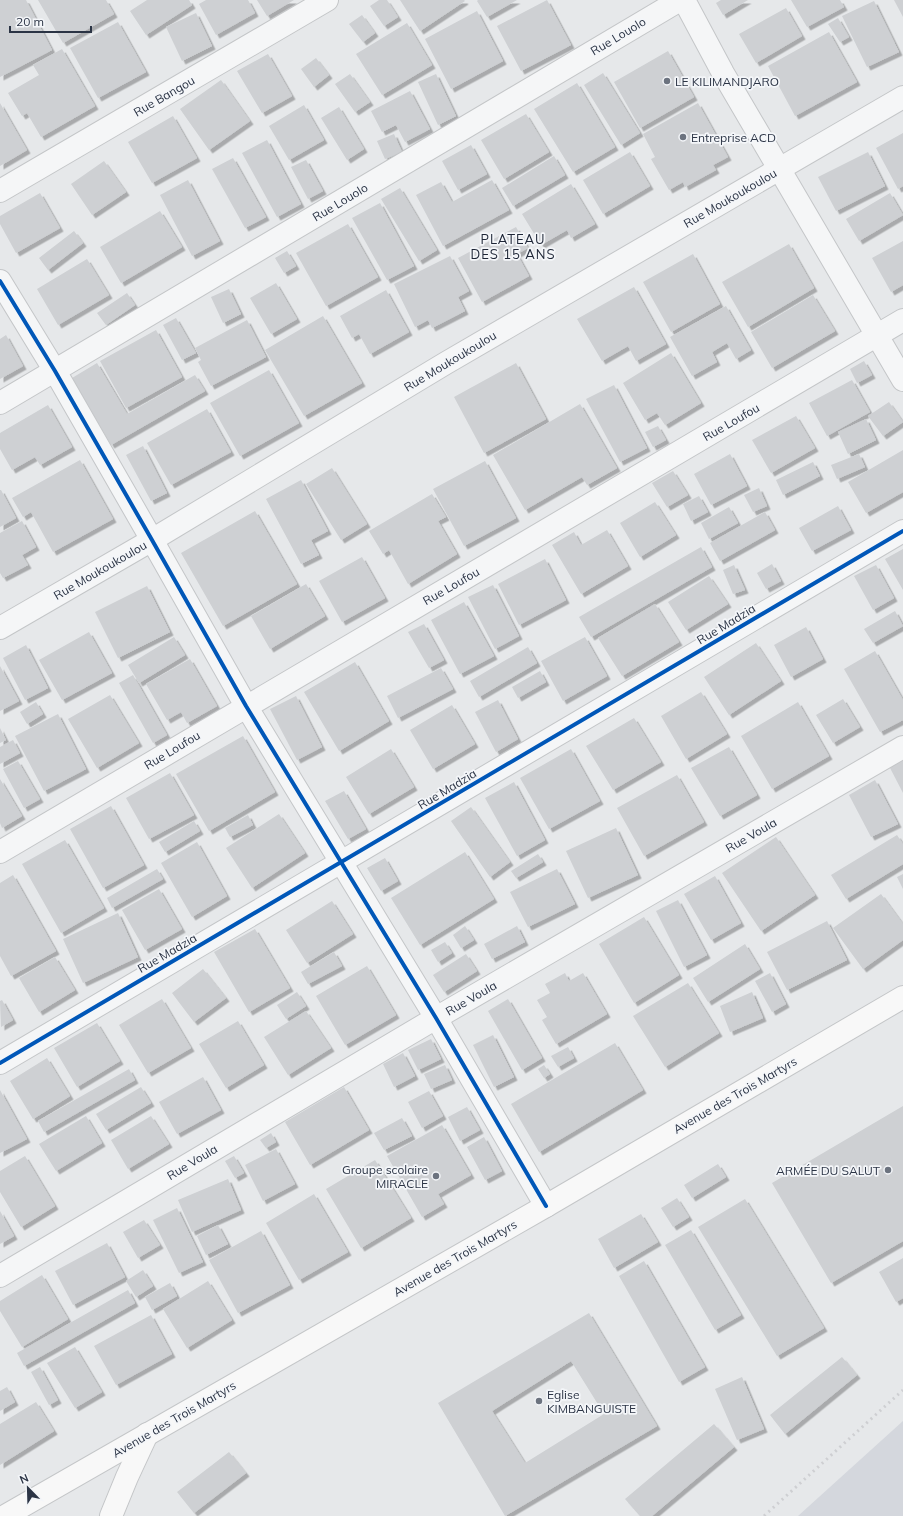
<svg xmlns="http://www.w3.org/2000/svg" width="903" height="1516" viewBox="0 0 903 1516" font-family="Mulish,sans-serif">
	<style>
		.built { fill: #d4d7dd }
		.building { fill: #ced0d3; fill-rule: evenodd; filter: url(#shadow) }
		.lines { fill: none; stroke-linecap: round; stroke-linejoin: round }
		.minor-casing { stroke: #c4c6c8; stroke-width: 24 }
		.secondary-casing { stroke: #c4c6c8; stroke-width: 24 }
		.minor { stroke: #f5f6f7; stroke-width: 22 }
		.secondary { stroke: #f8f8f8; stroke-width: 22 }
		.rail { stroke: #cecfd2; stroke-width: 3; stroke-dasharray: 2 4; stroke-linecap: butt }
		.cycleway-casing { stroke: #f4f6f9; stroke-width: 6 }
		.cycleway { stroke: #0057b8; stroke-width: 4 }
		.poi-dot { fill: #6c737f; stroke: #f4f6f9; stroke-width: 1.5 }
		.labels { text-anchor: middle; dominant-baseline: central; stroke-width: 3.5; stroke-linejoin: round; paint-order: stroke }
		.street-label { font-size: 12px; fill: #2b3445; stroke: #f4f6f9 }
		.poi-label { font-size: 12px; fill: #2b3445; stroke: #f4f6f9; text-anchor: start }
		.neighbourhood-label { font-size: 13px; letter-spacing: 1px; fill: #1d2536; stroke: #f4f6f9 }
	</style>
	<defs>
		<filter id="shadow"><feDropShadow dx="3.5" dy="3.5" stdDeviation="0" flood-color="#0004"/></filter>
	</defs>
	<rect width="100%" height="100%" fill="#e6e8ea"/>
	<path class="built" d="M903,1421v95h-105z"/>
	<g class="building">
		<path d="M0,0h26l26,50 -52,27z"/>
		<path d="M38,0h68l8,14 -51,29z"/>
		<path d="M147,0h42l3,5 -46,30 -16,-24z"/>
		<path d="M206,0h42l7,13 -39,22 -17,-31z"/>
		<path d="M257,0h37l-27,16z"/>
		<path d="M379,0h8l11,17 -14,9 -14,-20z"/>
		<path d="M400,0h64l1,1 -45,30z"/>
		<path d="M478,0h39l-30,17 -10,-16z"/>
		<path d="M547,0l24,45 -50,26 -24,-45z"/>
		<path d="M721,0h27l-25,15 -7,-12z"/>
		<path d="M791,0h49l4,7 -37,20z"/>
		<path d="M894,0h9v17z"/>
		<path d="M874,1l25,51 -32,15 -25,-51z"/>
		<path d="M786,8l16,28 -46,27 -17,-29z"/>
		<path d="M477,11l26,50 -52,28 -26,-50z"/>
		<path d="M196,13l16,33 -30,15 -16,-34z"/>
		<path d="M362,15l13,18 -12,9 -14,-18z"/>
		<path d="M838,18l11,19 -9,5 -12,-18z"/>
		<path d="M118,22l28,50 -48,26 -28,-50z"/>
		<path d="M407,23l25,42 -50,30 -26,-41z"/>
		<path d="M829,32l28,50 -62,34 -27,-50z"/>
		<path d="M62,49l33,57 -54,31 -14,-24 -5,3 -14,-23 31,-18 -6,-10z"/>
		<path d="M668,51l26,46 -54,31 -26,-46z"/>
		<path d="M268,54l24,42 -30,17 -25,-42z"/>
		<path d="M316,58l13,17 -15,12 -13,-18z"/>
		<path d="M603,73l37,60 -19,12 -37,-60z"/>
		<path d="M350,74l20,28 -15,10 -20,-28z"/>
		<path d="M436,74l20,42 -18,9 -20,-43z"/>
		<path d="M221,80l29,41 -41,29 -29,-41z"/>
		<path d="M577,83l38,64 -42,25 -39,-63z"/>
		<path d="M410,91l20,38 -25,13 -9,-17 -14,7 -11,-21z"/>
		<path d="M0,103l27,47 -27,16z"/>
		<path d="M698,103l30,54 -15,8 3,5 -31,17 -2,-5 -14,8 -18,-31 4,-2 -12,-23z"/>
		<path d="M304,105l20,35 -35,20 -20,-34z"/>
		<path d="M339,107l25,42 -17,11 -26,-42z"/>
		<path d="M526,114l23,38 -45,27 -23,-39z"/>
		<path d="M173,116l24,42 -45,25 -24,-41z"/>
		<path d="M903,133v53l-5,3 -22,-41z"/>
		<path d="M394,134l8,18 -17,7 -8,-18z"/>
		<path d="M267,140l34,64 -24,13 -35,-64z"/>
		<path d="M471,145l16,29 -29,16 -16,-29z"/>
		<path d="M630,152l20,34 -47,28 -20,-34z"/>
		<path d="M868,152l17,34 -49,25 -18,-34z"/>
		<path d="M554,156l11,19 -52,31 -11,-18z"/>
		<path d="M233,158l33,59 -21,11 -33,-59z"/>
		<path d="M306,160l17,31 -15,8 -17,-32z"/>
		<path d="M104,161l22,31 -34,23 -21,-31z"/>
		<path d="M188,180l32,61 -28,15 -32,-61z"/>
		<path d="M492,180l17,30 -66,36 -27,-51 25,-13 11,20z"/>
		<path d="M571,184l24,40 -24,14 -4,-8 -26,15 -19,-31z"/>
		<path d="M400,188l37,62 -18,11 -38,-62z"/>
		<path d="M40,193l20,35 -44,25 -16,-29v-8z"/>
		<path d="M890,193l13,22 -44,26 -13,-22z"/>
		<path d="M380,203l34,63 -27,14 -35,-62z"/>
		<path d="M160,211l22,36 -61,36 -21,-36z"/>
		<path d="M348,224l30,53 -52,29 -30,-53z"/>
		<path d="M516,227l12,21 -11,6 12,22 -47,26 -24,-44z"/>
		<path d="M74,231l9,12 -35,27 -9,-12z"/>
		<path d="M903,241v44l-12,7 -19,-34z"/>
		<path d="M789,244l25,44 -66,39 -26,-45z"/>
		<path d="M287,251l9,15 -12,7 -9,-15z"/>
		<path d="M693,254l27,50 -49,28 -28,-50z"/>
		<path d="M450,256l19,35 -11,6 7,14 -33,17 -4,-8 -13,7 -21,-43z"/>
		<path d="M87,259l22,36 -51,30 -21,-36z"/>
		<path d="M276,283l21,36 -26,15 -21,-36z"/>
		<path d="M634,287l32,57 -30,17 -8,-15 -26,15 -25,-42z"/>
		<path d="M229,289l12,25 -18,9 -12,-26z"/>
		<path d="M386,290l23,42 -39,22 -11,-20 -7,4 -12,-22z"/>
		<path d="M127,293l8,12 -29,20 -9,-12z"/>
		<path d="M813,295l22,36 -63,37 -21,-36z"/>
		<path d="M726,306l25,44 -15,9 -9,-16 -15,9 5,10 -25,14 -22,-39z"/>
		<path d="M323,316l39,67 -58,33 -39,-66z"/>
		<path d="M176,318l20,35 -14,7 -19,-35z"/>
		<path d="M247,320l19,37 -55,29 -13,-24 3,-2 -6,-12z"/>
		<path d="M156,330l26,47 -56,31 -26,-47z"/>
		<path d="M6,335l17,31 -23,13v-40z"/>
		<path d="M671,353l30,50 -36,22 -8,-12 -12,7 -22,-37z"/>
		<path d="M864,361l8,14 -15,8 -7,-14z"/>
		<path d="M97,363l30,51 68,-39 10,16 -94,54 -39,-67z"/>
		<path d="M516,363l30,56 -62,34 -30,-56z"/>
		<path d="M269,370l30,53 -59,33 -30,-53z"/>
		<path d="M852,380l18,32 -43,24 -18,-33z"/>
		<path d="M614,385l33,63 -27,14 -34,-63z"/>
		<path d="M889,402l14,20 -20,14 -15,-20z"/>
		<path d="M580,404l37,64 -30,17 -5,-8 -57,33 -32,-55z"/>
		<path d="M48,405l24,42 -32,18 -5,-8 -23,13 -12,-21v-16z"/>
		<path d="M207,409l24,43 -60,33 -24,-42z"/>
		<path d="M796,416l19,32 -44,25 -19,-33z"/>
		<path d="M866,419l10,21 -28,14 -10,-22z"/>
		<path d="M658,426l8,14 -13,7 -8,-15z"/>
		<path d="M143,446l24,47 -16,8 -25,-46z"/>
		<path d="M903,450v42l-37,21 -18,-31z"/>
		<path d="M730,454l17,32 -36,19 -17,-31z"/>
		<path d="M859,454l6,13 -28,12 -6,-14z"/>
		<path d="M80,460l33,59 -60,33 -22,-40 -8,5 -11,-19z"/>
		<path d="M485,461l31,57 -52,28 -31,-57z"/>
		<path d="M813,462l7,14 -37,19 -7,-15z"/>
		<path d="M332,468l35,56 -26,16 -35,-56z"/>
		<path d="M673,471l15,24 -21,12 -15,-24z"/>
		<path d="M301,480l27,51 -17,9 8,15 -18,9 -35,-65z"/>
		<path d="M759,488l8,18 -14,6 -9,-17z"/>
		<path d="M0,490h1l15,28 -16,9z"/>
		<path d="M432,494l14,23 -8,4 19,33 -49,30 -19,-34 -6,4 -14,-23z"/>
		<path d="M699,496l9,16 -17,9 -8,-17z"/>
		<path d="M655,502l21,33 -36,22 -20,-34z"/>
		<path d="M838,506l13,24 -39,21 -13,-23z"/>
		<path d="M729,507l9,16 -29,16 -8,-16z"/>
		<path d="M255,511l42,73 -74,42 -42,-73z"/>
		<path d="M765,512l10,18 -55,31 -10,-18z"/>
		<path d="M22,521l14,26 -14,8 6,10 -25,13 -3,-5v-40z"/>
		<path d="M607,530l21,36 -47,28 -29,-49 22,-13 7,13z"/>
		<path d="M701,547l11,20 -121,70 -12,-20z"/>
		<path d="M903,549v41l-18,-31z"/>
		<path d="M362,557l23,41 -43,24 -23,-41z"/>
		<path d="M545,559l21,41 -47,25 -21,-41z"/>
		<path d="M772,564l9,17 -15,8 -9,-16z"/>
		<path d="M734,565l11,25 -12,4 -10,-24z"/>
		<path d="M876,565l18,33 -21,12 -19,-34z"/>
		<path d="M709,576l19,28 -42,26 -18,-28z"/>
		<path d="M306,584l19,32 -55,33 -19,-33z"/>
		<path d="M493,585l26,51 -24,13 -27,-52z"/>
		<path d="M147,586l23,46 -52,26 -23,-46z"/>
		<path d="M464,602l30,54 -34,18 -29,-54z"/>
		<path d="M655,604l24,38 -57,34 -24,-38z"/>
		<path d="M895,611l8,15 -30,17 -9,-14z"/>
		<path d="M424,624l20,36 -15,8 -21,-36z"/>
		<path d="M806,627l17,32 -32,18 -17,-32z"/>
		<path d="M89,632l23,41 -50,27 -23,-40z"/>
		<path d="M174,637l11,18 -46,28 -11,-18z"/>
		<path d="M585,637l22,39 -44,25 -22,-40z"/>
		<path d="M756,643l25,38 -52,34 -25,-38z"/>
		<path d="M26,645l22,43 -23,12 -22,-42z"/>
		<path d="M528,647l9,16 -58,34 -9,-16z"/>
		<path d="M875,651l28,49v20l-23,12 -36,-63z"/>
		<path d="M190,659l27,47 -30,17 -6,-11 -14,8 -21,-36z"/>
		<path d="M355,662l34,59 -50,30 -35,-59z"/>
		<path d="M0,666l19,35 -19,10z"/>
		<path d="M441,668l12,21 -55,29 -11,-22z"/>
		<path d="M540,671l6,11 -28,16 -6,-11z"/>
		<path d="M133,675l34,60 -14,8 -34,-60z"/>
		<path d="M701,692l26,42 -41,25 -25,-43z"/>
		<path d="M110,695l29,48 -42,25 -29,-49z"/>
		<path d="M296,696l26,51 -25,13 -27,-51z"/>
		<path d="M843,699l17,28 -27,16 -17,-28z"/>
		<path d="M498,700l20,39 -22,13 -21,-40z"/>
		<path d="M36,702l7,12 -16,10 -7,-12z"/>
		<path d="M798,702l31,54 -57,33 -31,-53z"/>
		<path d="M452,705l23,39 -42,25 -23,-39z"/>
		<path d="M58,714l28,55 -42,22 -29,-55z"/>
		<path d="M634,718l27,44 -48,28 -27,-44z"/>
		<path d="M0,728l6,12 -6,3z"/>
		<path d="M243,736l32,56 -66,39 -33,-57z"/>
		<path d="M13,740l7,13 -20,11v-17z"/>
		<path d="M729,747l28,48 -37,21 -29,-48z"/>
		<path d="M391,749l23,38 -45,27 -23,-37z"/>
		<path d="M571,749l29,52 -51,28 -29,-51z"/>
		<path d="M903,759v34l-14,-27z"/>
		<path d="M18,761l22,38 -16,9 -21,-39z"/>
		<path d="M170,773l24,42 -45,24 -23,-41z"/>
		<path d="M677,775l27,47 -60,34 -27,-48z"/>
		<path d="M0,779l22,37 -20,12 -2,-5z"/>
		<path d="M875,780l23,44 -27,13 -22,-42z"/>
		<path d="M514,782l31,58 -28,16 -32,-58z"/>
		<path d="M344,791l22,38 -18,10 -23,-38z"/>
		<path d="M111,806l33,59 -41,23 -33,-59z"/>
		<path d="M471,807l39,55 -20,15 -39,-56z"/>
		<path d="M279,814l26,39 -53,35 -26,-40z"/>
		<path d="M248,815l5,10 -23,12 -5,-9z"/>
		<path d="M194,821l6,10 -35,21 -6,-10z"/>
		<path d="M616,828l22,47 -50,23 -22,-47z"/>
		<path d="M897,835l6,9v20l-57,35 -15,-24z"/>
		<path d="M776,837l39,58 -54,36 -39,-58z"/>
		<path d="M65,840l39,68 -43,25 -39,-69z"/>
		<path d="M197,842l30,54 -35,21 -31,-54z"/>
		<path d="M465,852l29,47 -74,46 -29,-47z"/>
		<path d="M538,854l5,8 -27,16 -5,-7z"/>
		<path d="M385,858l13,23 -17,10 -14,-23z"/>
		<path d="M157,869l6,10 -51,29 -5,-10z"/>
		<path d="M557,869l18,35 -47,23 -18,-35z"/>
		<path d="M903,874v15l-6,-12z"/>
		<path d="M13,875l43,76 -45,25 -11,-20v-73z"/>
		<path d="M715,876l26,47 -30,17 -27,-46z"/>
		<path d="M159,889l23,40 -37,21 -23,-40z"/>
		<path d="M881,894l22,30v16l-40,29 -30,-41z"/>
		<path d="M678,900l29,55 -23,12 -28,-56z"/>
		<path d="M332,901l21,33 -46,29 -21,-33z"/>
		<path d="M118,913l20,44 -55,26 -20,-44z"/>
		<path d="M644,917l35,58 -45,28 -35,-59z"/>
		<path d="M827,921l20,39 -60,30 -20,-38z"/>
		<path d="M465,926l9,14 -13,8 -8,-13z"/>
		<path d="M517,926l8,16 -33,17 -8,-15z"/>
		<path d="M255,929l35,59 -41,24 -35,-60z"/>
		<path d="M445,942l7,11 -14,9 -7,-12z"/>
		<path d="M745,944l15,25 -52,33 -15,-24z"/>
		<path d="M334,952l8,14 -34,18 -7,-12z"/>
		<path d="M466,954l11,17 -33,21 -11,-17z"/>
		<path d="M55,957l20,33 -36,22 -20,-34z"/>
		<path d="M367,966l29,49 -51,30 -29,-49z"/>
		<path d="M203,969l23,29 -32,24 -22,-29z"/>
		<path d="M565,973l4,8 14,-8 24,41 -51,30 -14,-24 5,-3 -10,-17 13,-7 -5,-9z"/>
		<path d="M770,973l16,31 -14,8 -17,-31z"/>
		<path d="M688,983l31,50 -54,34 -32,-51z"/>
		<path d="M297,992l9,14 -20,13 -9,-14z"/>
		<path d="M752,992l11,26 -33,14 -10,-26z"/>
		<path d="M162,999l29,49 -43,25 -29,-48z"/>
		<path d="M508,999l34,59 -20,12 -34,-59z"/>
		<path d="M2,1000l11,20 -12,7 -1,-26z"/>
		<path d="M306,1011l25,37 -43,27 -24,-38z"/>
		<path d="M238,1021l26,44 -38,23 -27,-44z"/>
		<path d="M97,1023l23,38 -43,26 -23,-39z"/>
		<path d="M493,1035l21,42 -20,10 -21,-42z"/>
		<path d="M431,1039l10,20 -23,11 -10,-20z"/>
		<path d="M615,1043l28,47 -104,62 -28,-48z"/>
		<path d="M568,1047l6,11 -16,9 -7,-11z"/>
		<path d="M403,1053l12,23 -21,11 -11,-23z"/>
		<path d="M47,1058l23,38 -37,23 -23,-38z"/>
		<path d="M445,1065l7,15 -21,9 -7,-15z"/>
		<path d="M544,1065l6,9 -6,4 -6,-9z"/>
		<path d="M129,1069l6,11 -91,52 -6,-11z"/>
		<path d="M203,1077l18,33 -44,24 -18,-32z"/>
		<path d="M141,1087l10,16 -45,27 -10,-16z"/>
		<path d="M344,1087l25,43 -59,35 -25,-43z"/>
		<path d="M0,1090l27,49 -27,14z"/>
		<path d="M429,1091l14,25 -21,12 -14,-26z"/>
		<path d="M903,1106v135l-72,42 -59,-100z"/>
		<path d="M467,1107l13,23 -20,11 -12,-24z"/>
		<path d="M86,1116l16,27 -46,28 -17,-27z"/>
		<path d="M151,1116l18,28 -41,25 -17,-29z"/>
		<path d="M402,1118l10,18 -28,14 -10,-17z"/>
		<path d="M442,1125l29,50 -33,19 6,10 -22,13 -35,-61z"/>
		<path d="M271,1133l5,9 -10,6 -6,-8z"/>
		<path d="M484,1137l18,34 -17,9 -18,-33z"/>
		<path d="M276,1149l19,35 -32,17 -18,-36z"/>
		<path d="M25,1156l30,50 -34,21 -21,-35v-21z"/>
		<path d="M234,1156l10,17 -9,5 -10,-17z"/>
		<path d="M375,1160l36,58 -50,30 -35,-59z"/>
		<path d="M718,1164l8,13 -34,21 -8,-13z"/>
		<path d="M228,1179l13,31 -49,22 -14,-32z"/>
		<path d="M314,1194l34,58 -49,28 -33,-57z"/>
		<path d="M677,1198l12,19 -16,10 -12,-19z"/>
		<path d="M745,1199l79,129 -47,28 -79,-129z"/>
		<path d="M177,1208l26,54 -24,11 -26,-53z"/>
		<path d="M0,1211l14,25 -14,8z"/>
		<path d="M641,1214l17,28 -44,26 -16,-29z"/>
		<path d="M144,1220l16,25 -22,13 -15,-26z"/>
		<path d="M218,1225l10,19 -22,11 -9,-19z"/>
		<path d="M691,1230l50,85 -26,15 -50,-85z"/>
		<path d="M261,1231l29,54 -52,28 -29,-53z"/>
		<path d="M107,1243l18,34 -52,28 -18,-34z"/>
		<path d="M903,1258v40l-7,4 -17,-30z"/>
		<path d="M644,1261l61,106 -26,15 -60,-106z"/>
		<path d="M143,1270l10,16 -17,11 -10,-16z"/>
		<path d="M42,1275l26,44 -46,28 -22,-36v-10z"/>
		<path d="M208,1281l24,39 -45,28 -24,-39z"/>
		<path d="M170,1283l7,13 -25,14 -7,-13z"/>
		<path d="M128,1290l7,13 -111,63 -7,-13z"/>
		<path d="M589,1313l68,113 -152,90 -67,-113zM571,1361l33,53 -79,49 -33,-52z"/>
		<path d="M151,1315l21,39 -56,31 -22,-39z"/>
		<path d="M75,1347l27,45 -27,16 -28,-45z"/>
		<path d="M842,1357l15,18 -72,59 -15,-19z"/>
		<path d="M40,1367l18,33 -9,5 -18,-33z"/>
		<path d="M742,1377l22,52 -27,11 -22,-51z"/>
		<path d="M7,1387l8,15 -15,9v-20z"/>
		<path d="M36,1402l18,29 -54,34v-41z"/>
		<path d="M714,1424l20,23 -82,69h-12l-15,-17z"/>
		<path d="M229,1452l17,21 -52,40 -17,-21z"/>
	</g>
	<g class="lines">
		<g class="minor-casing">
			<g id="minor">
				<path d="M684,0l39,73 180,307"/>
				<path d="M0,191l327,-191"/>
				<path d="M0,281l55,90 97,169 94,166 190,312 110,188"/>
				<path d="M0,403l680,-403"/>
				<path d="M0,628l152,-88 294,-177 457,-266"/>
				<path d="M0,852l903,-532"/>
				<path d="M0,1063l903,-532"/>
				<path d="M0,1276l436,-258 467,-271"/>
			</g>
		</g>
		<g class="secondary-casing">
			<g id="secondary">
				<path d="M5,1516l541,-310 357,-209"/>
				<path d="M111,1516l16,-39 20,-43"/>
			</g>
		</g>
		<use href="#minor" class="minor"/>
		<use href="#secondary" class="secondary"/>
		<path class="rail" d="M764,1516l139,-126"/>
		<g class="cycleway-casing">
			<g id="cycleway">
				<path d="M0,281l55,90 97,169 94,166 190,312 110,188"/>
				<path d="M0,1063l903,-532"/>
			</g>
		</g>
		<use href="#cycleway" class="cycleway"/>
	</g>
	<g class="poi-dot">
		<circle cx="667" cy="81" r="4"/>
		<circle cx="683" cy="137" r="4"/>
		<circle cx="888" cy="1170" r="4"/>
		<circle cx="436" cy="1176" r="4"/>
		<circle cx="539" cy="1401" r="4"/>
	</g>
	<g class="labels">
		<g class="street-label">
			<text transform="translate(618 36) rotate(-31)">Rue Louolo</text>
			<text transform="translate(164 96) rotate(-30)">Rue Bangou</text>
			<text transform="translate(730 198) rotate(-30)">Rue Moukoukoulou</text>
			<text transform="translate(340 202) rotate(-31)">Rue Louolo</text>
			<text transform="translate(450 361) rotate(-31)">Rue Moukoukoulou</text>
			<text transform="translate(731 422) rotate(-30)">Rue Loufou</text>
			<text transform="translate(100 570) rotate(-30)">Rue Moukoukoulou</text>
			<text transform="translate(451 586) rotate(-30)">Rue Loufou</text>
			<text transform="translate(726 624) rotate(-31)">Rue Madzia</text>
			<text transform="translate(172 750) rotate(-31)">Rue Loufou</text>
			<text transform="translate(447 789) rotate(-31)">Rue Madzia</text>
			<text transform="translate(751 835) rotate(-30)">Rue Voula</text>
			<text transform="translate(167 953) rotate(-30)">Rue Madzia</text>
			<text transform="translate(471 998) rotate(-30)">Rue Voula</text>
			<text transform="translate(735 1095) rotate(-30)">Avenue des Trois Martyrs</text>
			<text transform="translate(192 1162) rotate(-31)">Rue Voula</text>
			<text transform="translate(455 1258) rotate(-30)">Avenue des Trois Martyrs</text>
			<text transform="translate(174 1419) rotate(-30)">Avenue des Trois Martyrs</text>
		</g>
		<g class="poi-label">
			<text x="675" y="81">LE KILIMANDJARO</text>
			<text x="691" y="137">Entreprise ACD</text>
			<text x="428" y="1169" text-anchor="end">Groupe scolaire<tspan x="428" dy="14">MIRACLE</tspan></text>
			<text x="880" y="1170" text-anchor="end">ARMÉE DU SALUT</text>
			<text x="547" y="1394">Eglise<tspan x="547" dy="14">KIMBANGUISTE</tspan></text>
		</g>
		<g class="neighbourhood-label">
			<text x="513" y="239">PLATEAU<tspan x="513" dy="15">DES 15 ANS</tspan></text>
		</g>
	</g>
	<g transform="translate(28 1488) rotate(337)" stroke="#f4f6f9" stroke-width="3" paint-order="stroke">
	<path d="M0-3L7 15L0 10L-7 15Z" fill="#2b3445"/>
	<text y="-6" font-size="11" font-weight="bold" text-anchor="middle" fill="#2b3445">N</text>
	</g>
	<path d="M10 26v6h81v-6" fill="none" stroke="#2b3445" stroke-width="2"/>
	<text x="16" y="26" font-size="12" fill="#2b3445" stroke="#f4f6f9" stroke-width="3" paint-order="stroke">20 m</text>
</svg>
